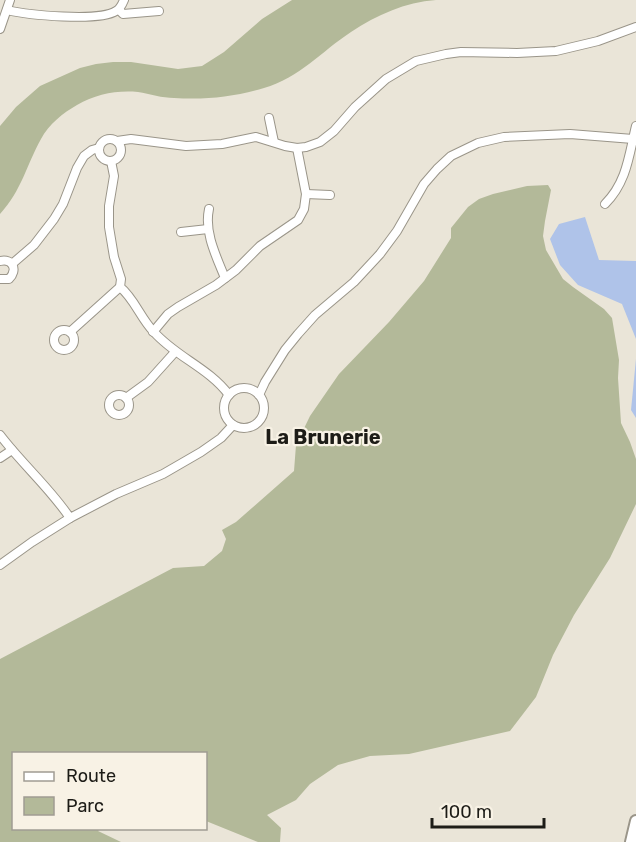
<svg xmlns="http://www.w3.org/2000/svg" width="636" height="842" viewBox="0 0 636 842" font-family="Rubik,sans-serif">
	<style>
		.green { fill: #b3b999 }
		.water { fill: #afc3e9 }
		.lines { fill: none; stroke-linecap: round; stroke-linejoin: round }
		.minor-casing { stroke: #9a9589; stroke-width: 10 }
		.highway-casing { stroke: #9a9589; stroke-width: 14 }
		.minor { stroke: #fff; stroke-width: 8 }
		.highway { stroke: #fff; stroke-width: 10 }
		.labels { text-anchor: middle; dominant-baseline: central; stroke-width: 4.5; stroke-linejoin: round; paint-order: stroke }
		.neighbourhood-label { font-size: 20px; font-weight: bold; fill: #1d1c17; stroke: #f8f2e5 }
	</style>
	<rect width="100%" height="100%" fill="#eae5d8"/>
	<g class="green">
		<path d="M292,0h144c-31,2 -59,15 -85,32 -29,19 -52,46 -87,56 -30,9 -58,12 -90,10 -12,0 -24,-4 -36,-6 -21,-2 -42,2 -61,13 -14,8 -28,19 -36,34 -15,27 -19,51 -41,75v-88l16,-19 24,-21 40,-18 16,-4 17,-2h18l47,7 24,-3 22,-14 38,-33z"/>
		<path d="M548,185l3,5 -6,31 -2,15 3,14 17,29 10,8 31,22 8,9 7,42 -1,18 3,45 9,19 6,17v45l-26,54 -36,57 -21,40 -17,42 -26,34 -101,23 -39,2 -32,9 -28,19 -14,16 -29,15 14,13 -1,14h-22l-52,-21v-67h-192v74l86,1 -2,2 23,11h-121v-183l173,-91 31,-2 18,-15 4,-12 -4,-9 14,-8 58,-51 2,-26 14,-29 29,-42 50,-52 35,-41 27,-43v-10l17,-21 11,-8 14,-5 34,-8z"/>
	</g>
	<g class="water">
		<path d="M585,217l14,43 37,1v78l-14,-35 -44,-19 -18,-20 -10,-26 9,-15z"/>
		<path d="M636,359v59l-5,-8z"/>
	</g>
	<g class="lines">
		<g class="minor-casing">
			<g id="minor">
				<path d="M7,10c21,5 92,12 109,1 4,-2 6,-6 8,-11"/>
				<path d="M119,10l4,4 36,-3"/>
				<path d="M0,29l10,-29"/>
				<path d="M269,118l5,24"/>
				<circle cx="110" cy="150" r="11"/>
				<path d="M117,141l14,-2 55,7 36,-2 34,-7 29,9 12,2 9,-1 14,-5 14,-11 21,-24 31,-28 30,-18 30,-7 15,-2 56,1 39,-2 42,-10 38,-14"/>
				<path d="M111,161l3,15 -5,30v21l5,30 7,22 -1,8c14,11 21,32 34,45 22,25 55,36 75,63"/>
				<path d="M306,194l24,1"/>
				<path d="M605,204c22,-22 24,-49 31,-78"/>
				<path d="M209,209c-5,23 7,47 16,69"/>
				<path d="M181,232l27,-3"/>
				<path d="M0,261c13,-3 18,9 9,18h-9"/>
				<path d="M12,264l22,-19 20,-26 9,-15 14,-36 7,-12 8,-6 7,-2"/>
				<circle cx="64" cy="340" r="10"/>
				<path d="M70,332l50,-45"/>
				<path d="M153,332l15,-18 10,-7 38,-22 20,-15 24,-24 38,-26 6,-11 2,-15 -9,-46"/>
				<circle cx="244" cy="408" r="20"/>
				<circle cx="119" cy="405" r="10"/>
				<path d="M259,395l6,-13 20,-32 13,-16 17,-19 39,-33 26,-28 17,-23 27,-47 13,-15 14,-13 27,-13 26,-6 66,-3 63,5"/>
				<path d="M126,398l22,-16 27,-30"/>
				<path d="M0,435c22,29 50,53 70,83l46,-24 47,-20 38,-22 20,-14 12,-13"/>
				<path d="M0,458l12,-8"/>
				<path d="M0,565l32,-23 38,-24"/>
			</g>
		</g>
		<g class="highway-casing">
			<path id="highway" d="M631,842l5,-21"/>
		</g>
		<use href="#minor" class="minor"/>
		<use href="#highway" class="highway"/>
	</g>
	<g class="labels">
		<g class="neighbourhood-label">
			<text x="323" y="437">La Brunerie</text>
		</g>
	</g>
	<rect x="12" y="752" width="195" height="78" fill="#f8f2e5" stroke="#a09c93" stroke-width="1.5"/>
	<rect x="24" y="772" width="30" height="9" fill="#ffffff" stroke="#a09c93" stroke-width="1.5"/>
	<text x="66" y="782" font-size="18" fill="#1d1c17">Route</text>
	<rect x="24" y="797" width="30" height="18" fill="#b3b999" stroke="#a09c93" stroke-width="1.5"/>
	<text x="66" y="812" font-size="18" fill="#1d1c17">Parc</text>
	<path d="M432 818v9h112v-9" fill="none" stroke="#1d1c17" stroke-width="3"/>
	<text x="441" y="818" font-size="18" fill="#1d1c17" stroke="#f8f2e5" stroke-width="4.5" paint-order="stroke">100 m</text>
</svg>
